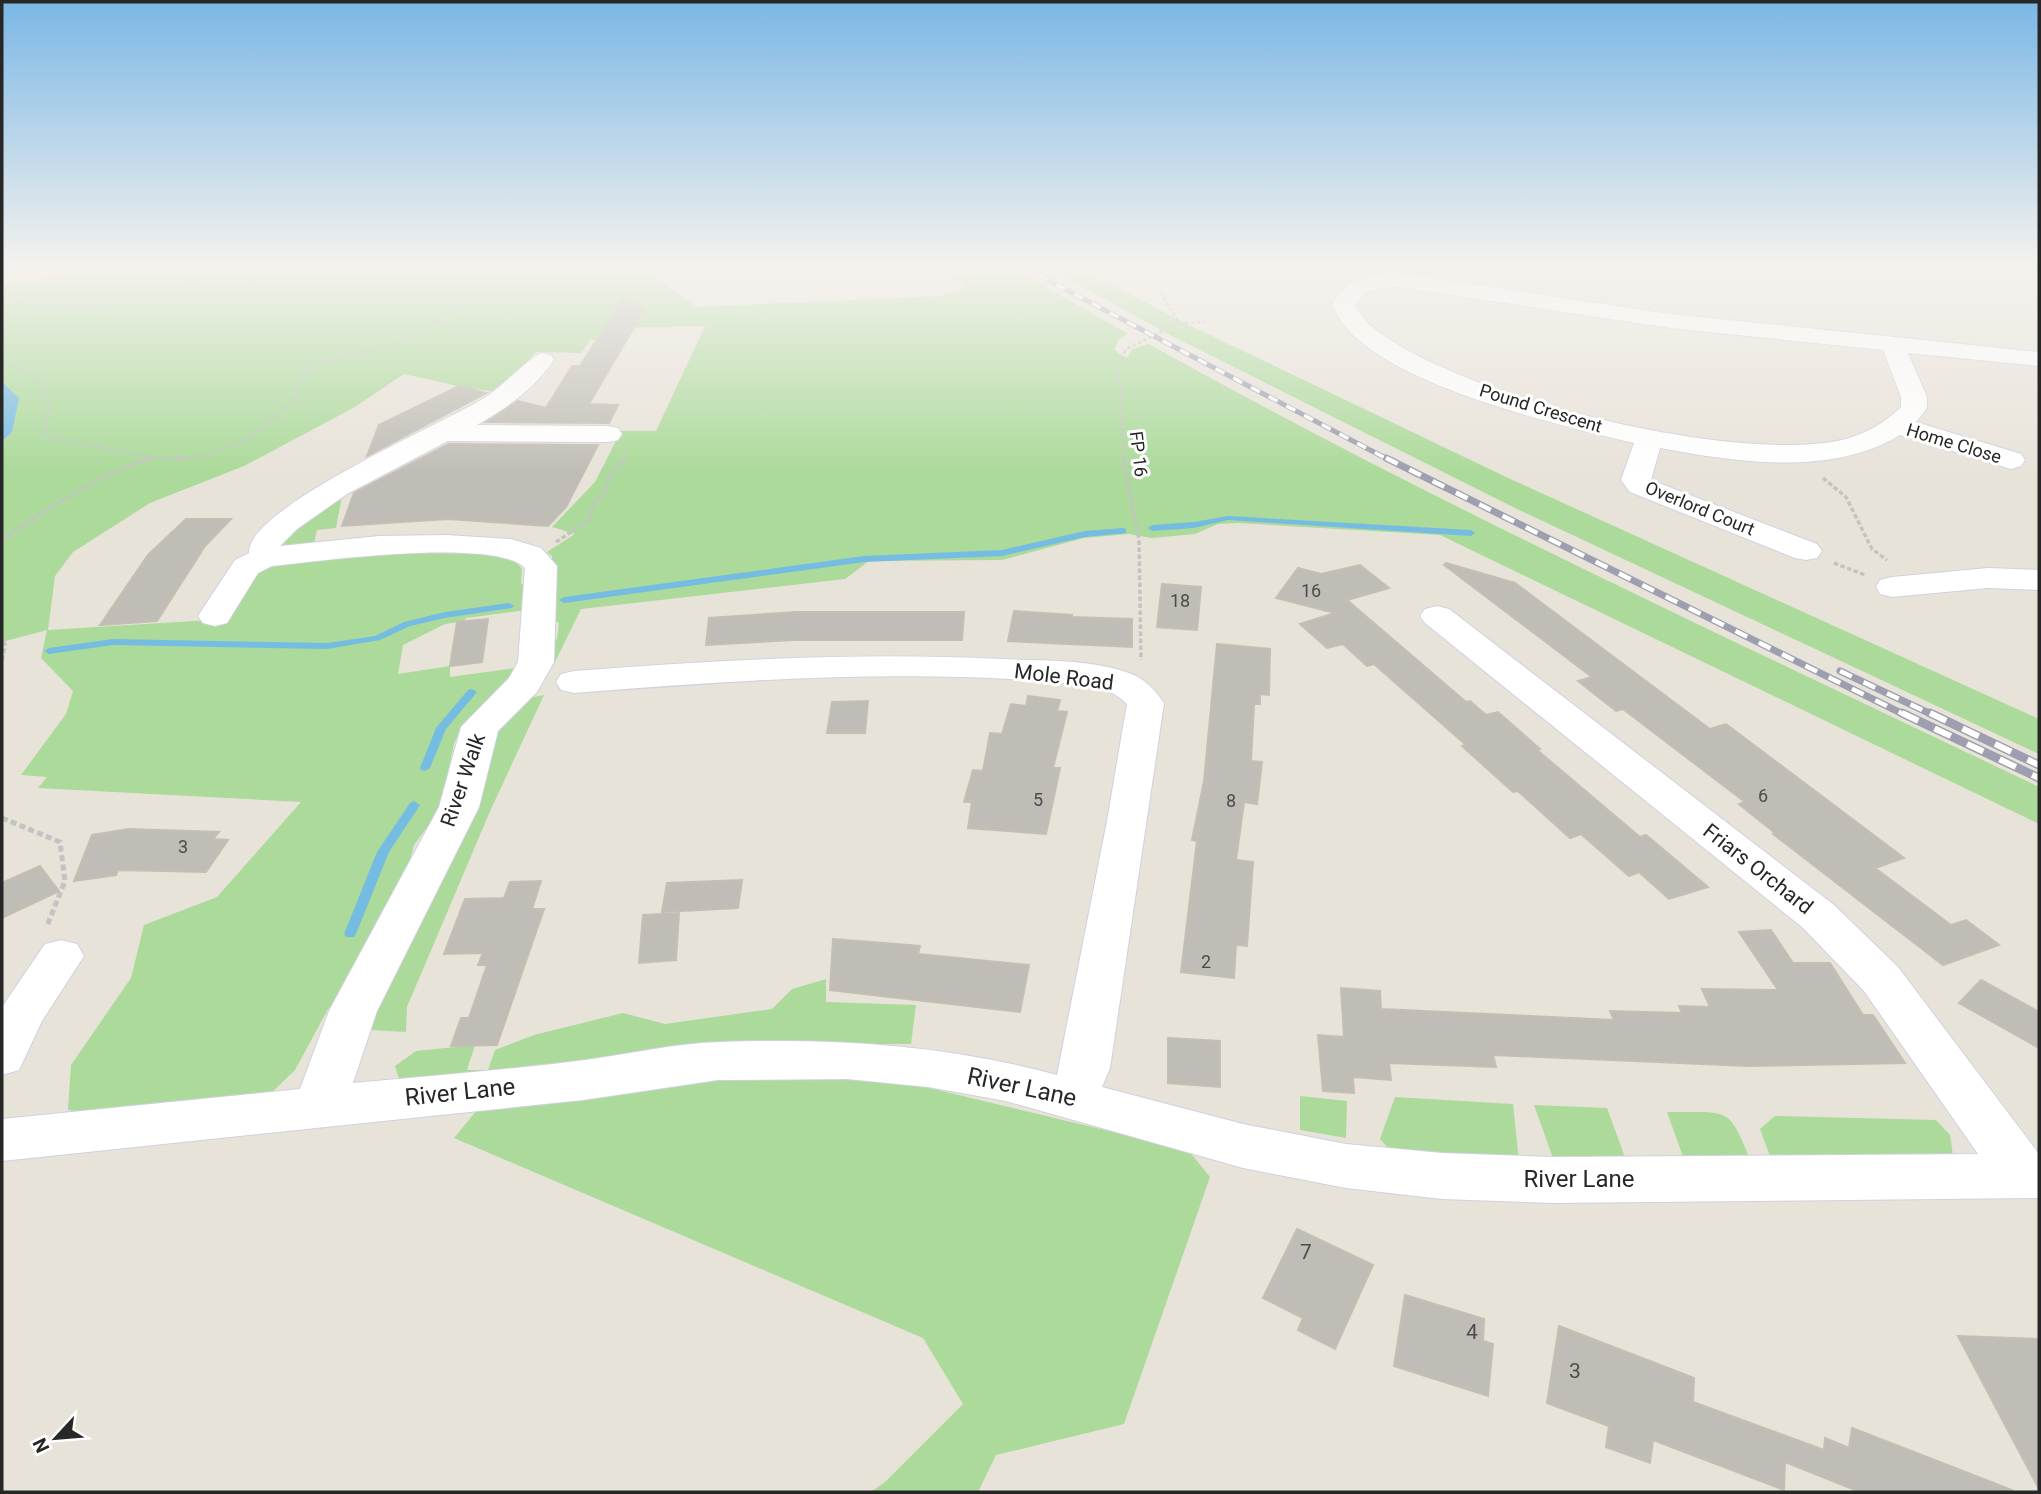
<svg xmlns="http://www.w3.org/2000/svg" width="2041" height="1494" viewBox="0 0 2041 1494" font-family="Roboto,sans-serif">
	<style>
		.green { fill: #abda9a }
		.water { fill: #75bce2 }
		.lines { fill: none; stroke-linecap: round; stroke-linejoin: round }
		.stream { fill: #75bce2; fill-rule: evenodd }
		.building { fill: #c0bdb6; stroke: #c3bfb3; stroke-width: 2 }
		.minor-casing { stroke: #cfd1df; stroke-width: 2 }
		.path-far2 { stroke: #c3c3c3; stroke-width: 2.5; stroke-dasharray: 3.5 2.5; stroke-linecap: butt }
		.path-far1 { stroke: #c3c3c3; stroke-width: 3.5; stroke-dasharray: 4.5 2.5; stroke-linecap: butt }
		.path { stroke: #c3c3c3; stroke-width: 5; stroke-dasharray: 6 3.5; stroke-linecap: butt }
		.minor { fill: #fff; fill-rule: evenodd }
		.rail-far2-casing { stroke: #9d9eaf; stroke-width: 5 }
		.rail-far1-casing { stroke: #9d9eaf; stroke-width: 7 }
		.rail-casing { stroke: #9d9eaf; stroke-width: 9 }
		.rail-far2 { stroke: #fff; stroke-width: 3.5; stroke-dasharray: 10; stroke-linecap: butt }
		.rail-far1 { stroke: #fff; stroke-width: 4.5; stroke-dasharray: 13; stroke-linecap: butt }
		.rail { stroke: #fff; stroke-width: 6; stroke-dasharray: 18; stroke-linecap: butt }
		.labels { text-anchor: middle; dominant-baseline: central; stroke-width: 6; stroke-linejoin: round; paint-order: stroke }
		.far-street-label { font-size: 18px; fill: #272727; stroke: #fff }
		.number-label { font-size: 18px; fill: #4d4c4b }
		.street-label { font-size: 21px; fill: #272727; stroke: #fff }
		.near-number-label { font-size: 21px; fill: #4d4c4b }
		.near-street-label { font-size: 24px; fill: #272727; stroke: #fff }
	</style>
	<rect width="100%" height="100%" fill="#e8e3d9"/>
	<g class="green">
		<path d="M115,266h524l58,41 244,-11 27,-9 -36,-21h78l118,68 -9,5 -5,11 13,8 5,-9 17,-5c290,162 592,300 890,443v37l-599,-289 -203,-12 -19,1 -23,10 -43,4 -23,-4 -45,4 -82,22 -133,1 -24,18 -264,30 -27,55 -7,-2v-19l10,-4 2,-16 -10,-5 3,-62 -5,-4 28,-18 -23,-7 43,-45 21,-41 -7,-1 6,-9h41l49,-105 -100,2 -8,12h-7l-9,13 -45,-1 -38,40 -31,-4 -63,-14 -49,33 -111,59 -94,37 -77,49 -18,24 -7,54 179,-11 29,-48 16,-7c79,-7 163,-24 241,-6l9,11 -1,14 6,6 -1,21 -60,8 -1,3 -20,3 -42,21 -5,29 52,-8v11l65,-9 -11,18 -44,44 -6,14 -14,66 -26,35 -9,35 -45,86 -33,45 -32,59 -31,30 -141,16 -55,-6 3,-45 60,-87 13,-53 73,-28 84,-95 -263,-14 9,-11 -26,-2 45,-61 7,-23 -32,-33 6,-28 -45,12v-201l10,-9 -7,-48 -3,-2v-96z"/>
		<path d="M1044,266h32l113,59 317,152 533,242v35l-524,-246 -343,-172z"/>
		<path d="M342,496l-6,32 -19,2 -4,17 -20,2 -11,-4 -1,-8z"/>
		<path d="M544,695l-53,114 -84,198 -1,25 -36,-2 -5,-14 122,-277 42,-41z"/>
		<path d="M826,979v23l90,3 -5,39h-93l-415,48 -8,-26 21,-15 59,-6 -8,25h21l7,-20 39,-15 89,-22 42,11 107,-15 20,-20z"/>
		<path d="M724,1073l164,5 300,72 22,27 -86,247 -128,31 -18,37h-107l14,-10 78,-78 -40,-66 -469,-200 28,-34z"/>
		<path d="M1300,1096l47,5 -1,37 -46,-8z"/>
		<path d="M1395,1097l118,7 6,58 -121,-3 -18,-20z"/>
		<path d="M1534,1105l73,3 20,55 -74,-5z"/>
		<path d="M1667,1112c65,1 60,-8 86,54l-67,-1z"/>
		<path d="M1775,1116l161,4 14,15 3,21h-183l-10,-27z"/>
	</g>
	<path class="water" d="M2,382l17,16 -7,34 -10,9z"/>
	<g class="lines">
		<g class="stream">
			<path d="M1228,516l243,14 4,3 -4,3 -243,-16 -34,8 -42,3 -4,-3 4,-3 42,-3z"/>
			<path d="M1123,528l3,1v4l-41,4 -83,19 -138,6 -300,41 -5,-3 5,-3 300,-41 138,-6 83,-19z"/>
			<path d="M509,603l5,3 -2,2 -67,10 -35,8 -30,14 -53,9 -214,-4 -64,9 -5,-3 5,-3 64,-9 214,4 48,-7 29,-14 41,-10z"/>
			<path d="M472,689l5,3 -31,37 -16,39 -5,3 -4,-1 -1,-2 16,-40 32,-38z"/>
			<path d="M414,801l6,4 -31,47 -33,82 -2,3h-8l-2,-3 33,-82 33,-49z"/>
		</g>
	</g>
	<g class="building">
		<path d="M624,297l20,13 -55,94 29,1 -9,18 -123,-1 32,-21 28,7 26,-42h8z"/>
		<path d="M459,386l27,7 -119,63 12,-31z"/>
		<path d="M449,444l149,1 -32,62 -18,19 -100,-7 -106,7 12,-33z"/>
		<path d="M186,519h45l-26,27 -48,75 -57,4 48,-70z"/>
		<path d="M1446,563l69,20 195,146 16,-5 178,134 -29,10 76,57 15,-5 33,25 -56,20 -170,-131 2,-1 -36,-29 6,-2 -122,-93 -7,2 -38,-30 14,-4 -148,-112z"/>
		<path d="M1360,565l29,23 -42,12 119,102 4,-1 16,14 12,-3 42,37 -3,1 103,87 6,-2 62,52 -39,12 -30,-27 -10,4 -48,-42 -11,4 -52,-47 -5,1 -51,-46 4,-1 -92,-81 -7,2 -24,-22 -16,4 -27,-24 35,-11 -59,-15 22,-30 23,6z"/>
		<path d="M1162,584l39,3 -4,43 -40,-3z"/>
		<path d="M1014,611l58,4 -1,2 61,2v28l-124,-6z"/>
		<path d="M796,612h168l-2,28h-168l-88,5 3,-27z"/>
		<path d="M488,619l-6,43 -32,4 7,-44z"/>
		<path d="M1217,644l53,5 -1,46 -9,-1v10h-6l-3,57 11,1 -5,42 -13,-2 -8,58 17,2 -6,84 -11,-1 -2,33 -53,-6 16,-131 -5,-1 12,-59z"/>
		<path d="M1028,696l32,4 -3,11 10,1 -14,56h7l-14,66 -78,-6 4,-26h-8l9,-32 10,1 7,-38 12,1 9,-30 15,2z"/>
		<path d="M868,701l-3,32h-38l5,-31z"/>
		<path d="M129,829l90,3 -6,7 15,1 -22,32 -88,-2 -2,5 -42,6 18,-46z"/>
		<path d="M40,866l19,25 -57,27v-35z"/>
		<path d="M742,880l-4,28 -76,4 5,-29z"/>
		<path d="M541,881l-9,28h12l-47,136 -46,1 10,-28h8l18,-53h-9l5,-12 -39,1 21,-55 39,-1 6,-16z"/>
		<path d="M679,913l-3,47 -37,3 4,-48z"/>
		<path d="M1771,930l22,33h37l33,52h10l32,48 -156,3 -256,-11 3,12 -107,-4 2,17 -38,-3 1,16 -31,-2 -5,-56 26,2 -3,-49 39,3 1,18 233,11 -4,-9 72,2 -3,-7 31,1 -8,-18 76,1 -39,-58z"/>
		<path d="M833,939l87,7 -2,8 111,11 -9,47 -190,-22z"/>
		<path d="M1981,980l58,32v36l-80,-45z"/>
		<path d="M1168,1038l52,3v46l-52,-4z"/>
		<path d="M1297,1229l76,36 -38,84 -37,-19 5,-12 -40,-20z"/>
		<path d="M1405,1295l79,24 -1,22 10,3 -5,52 -94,-30z"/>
		<path d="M1559,1326l135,52 -1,24 131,48 1,-12 24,10 3,-20 160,62 -1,2h-151l-75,-30 -1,28 -131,-50 -3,23 -44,-16 3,-21 -62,-23z"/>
		<path d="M1958,1336l81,3v150z"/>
	</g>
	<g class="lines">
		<g class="minor-casing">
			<g id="minor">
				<path d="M1392,272l278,42 369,38v14l-131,-13 19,44v11l-11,14 105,32 4,6 -4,6 -10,3 -111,-34c-68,42 -165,27 -240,13l-9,32 166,64 5,7 -5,7 -11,2 -11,-2 -165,-66 -9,-12 13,-37c-80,-19 -220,-52 -280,-107 -9,-8 -16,-20 -22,-30 11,-25 34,-31 60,-34zM1392,286l278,42 213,22 18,47v10c-15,15 -34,26 -55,32 -107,27 -390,-42 -475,-113 -6,-5 -11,-14 -16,-20l9,-13z"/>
				<path d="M542,353l9,2 3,5c-20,29 -46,47 -77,65l131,1 10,2 4,6 -4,6 -10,2 -160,-1 -101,53 -50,35 -17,17 99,-10 67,-1 65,4 30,9 16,18 -3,96 -17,30 -39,39 -19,76 -102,204 -24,72c77,-7 155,-13 232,-23 45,-6 91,-17 136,-18 114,-4 226,3 336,33l50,-254 20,-117c-12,-12 -24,-16 -42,-19 -169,-18 -341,-5 -511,8l-13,-3 -5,-8 5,-8 13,-3c143,-11 285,-19 429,-12 42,2 85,0 126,14 15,5 26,17 35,30l-54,365 -8,19 141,37 103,20 96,9 111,4 425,-3 -114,-163 -62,-64 -377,-304 -5,-7 5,-7 12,-3 12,3 385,296 64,62 141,187v44l-486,5 -111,-4 -96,-11 -103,-20 -237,-67 -78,-14 -81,-8 -129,1 -135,20 -581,61v-42l298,-30 29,-78 110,-204 22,-80 48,-49 9,-16 7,-94c-30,-31 -207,-7 -253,-2l-14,7 -31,50 -12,3 -12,-3 -5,-7 37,-56 14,-7c-3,-45 196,-130 235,-155 16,-9 48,-43 58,-45z"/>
				<path d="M1988,568l51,2v20l-51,-2 -96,9 -12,-3 -4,-7 4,-7 12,-3z"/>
				<path d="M61,940l16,4 7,12 -42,65 -23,49 -17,5v-68l43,-63z"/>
			</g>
		</g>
		<g class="path-far2">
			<path d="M1326,279l5,-9 9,-2"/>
			<path d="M2,303l89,3 30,-3 130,-37"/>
			<path d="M1179,323l26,-1"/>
			<path d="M2,364c42,11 54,24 42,68l10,7 96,18"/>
			<path d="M144,460l10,-3 30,2 17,-3 45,-15 46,-38 14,-30 9,-8 65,-17 48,-20 32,-26 32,-36"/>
			<path d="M624,460l2,-6"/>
			<path d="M1124,460l-5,-95 7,-16 53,-26 -34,-57"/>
		</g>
		<g class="path-far1">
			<path d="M175,458h12"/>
			<path d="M1123,458l16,81 2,121"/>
			<path d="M1823,478l23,19 26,52 15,11"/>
			<path d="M2,540c47,-32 94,-64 148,-82"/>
			<path d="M556,542l33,-22 4,-15 13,-14 3,-14 17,-19"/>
			<path d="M1834,563l31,12"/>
			<path d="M2,635l3,10 -3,16"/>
		</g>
		<path class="path" d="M2,818l58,24 5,39 -18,45"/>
		<use href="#minor" class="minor"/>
		<g class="rail-far2-casing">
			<path id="rail-far2" d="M1021,266l368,194"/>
		</g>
		<g class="rail-far1-casing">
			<g id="rail-far1">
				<path d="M1386,458l519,257"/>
				<path d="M1840,671l93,44"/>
			</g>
		</g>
		<g class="rail-casing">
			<g id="rail">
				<path d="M1902,713l137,65"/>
				<path d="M1930,713l109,52"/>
			</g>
		</g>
		<use href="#rail-far2" class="rail-far2"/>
		<use href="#rail-far1" class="rail-far1"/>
		<use href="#rail" class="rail"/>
	</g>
	<linearGradient id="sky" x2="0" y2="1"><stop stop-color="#7ab7e6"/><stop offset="0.56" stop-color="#f5f2ee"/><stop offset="1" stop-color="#f5f2ee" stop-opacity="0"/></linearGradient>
	<rect width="2041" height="475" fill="url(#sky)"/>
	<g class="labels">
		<g class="far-street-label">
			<text transform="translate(1541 408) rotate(17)">Pound Crescent</text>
			<text transform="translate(1954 443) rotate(17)">Home Close</text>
			<text transform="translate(1139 454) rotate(83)">FP 16</text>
			<text transform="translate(1700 508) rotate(22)">Overlord Court</text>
		</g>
		<g class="number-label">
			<text x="1311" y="590">16</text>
			<text x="1180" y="600">18</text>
			<text x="1763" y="795">6</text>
			<text x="1038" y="799">5</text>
			<text x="1231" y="800">8</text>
			<text x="183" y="846">3</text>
			<text x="1206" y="961">2</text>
		</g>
		<g class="street-label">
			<text transform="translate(1064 677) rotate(7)">Mole Road</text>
			<text transform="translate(463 780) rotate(-71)">River Walk</text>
			<text transform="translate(1758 869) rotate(38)">Friars Orchard</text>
		</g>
		<g class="near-number-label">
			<text x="1306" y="1252">7</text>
			<text x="1472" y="1332">4</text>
			<text x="1575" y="1371">3</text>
		</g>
		<g class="near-street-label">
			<text transform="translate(1022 1087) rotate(12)">River Lane</text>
			<text transform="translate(460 1092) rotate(-6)">River Lane</text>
			<text x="1579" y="1179">River Lane</text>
		</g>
	</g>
	<rect width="2041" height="1494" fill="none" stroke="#272727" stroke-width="7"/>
	<g transform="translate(56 1438) rotate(244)" stroke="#ffffff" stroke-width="5" paint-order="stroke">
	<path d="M0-5L12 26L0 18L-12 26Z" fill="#272727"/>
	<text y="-10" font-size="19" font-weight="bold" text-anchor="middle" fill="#272727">N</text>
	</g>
</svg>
